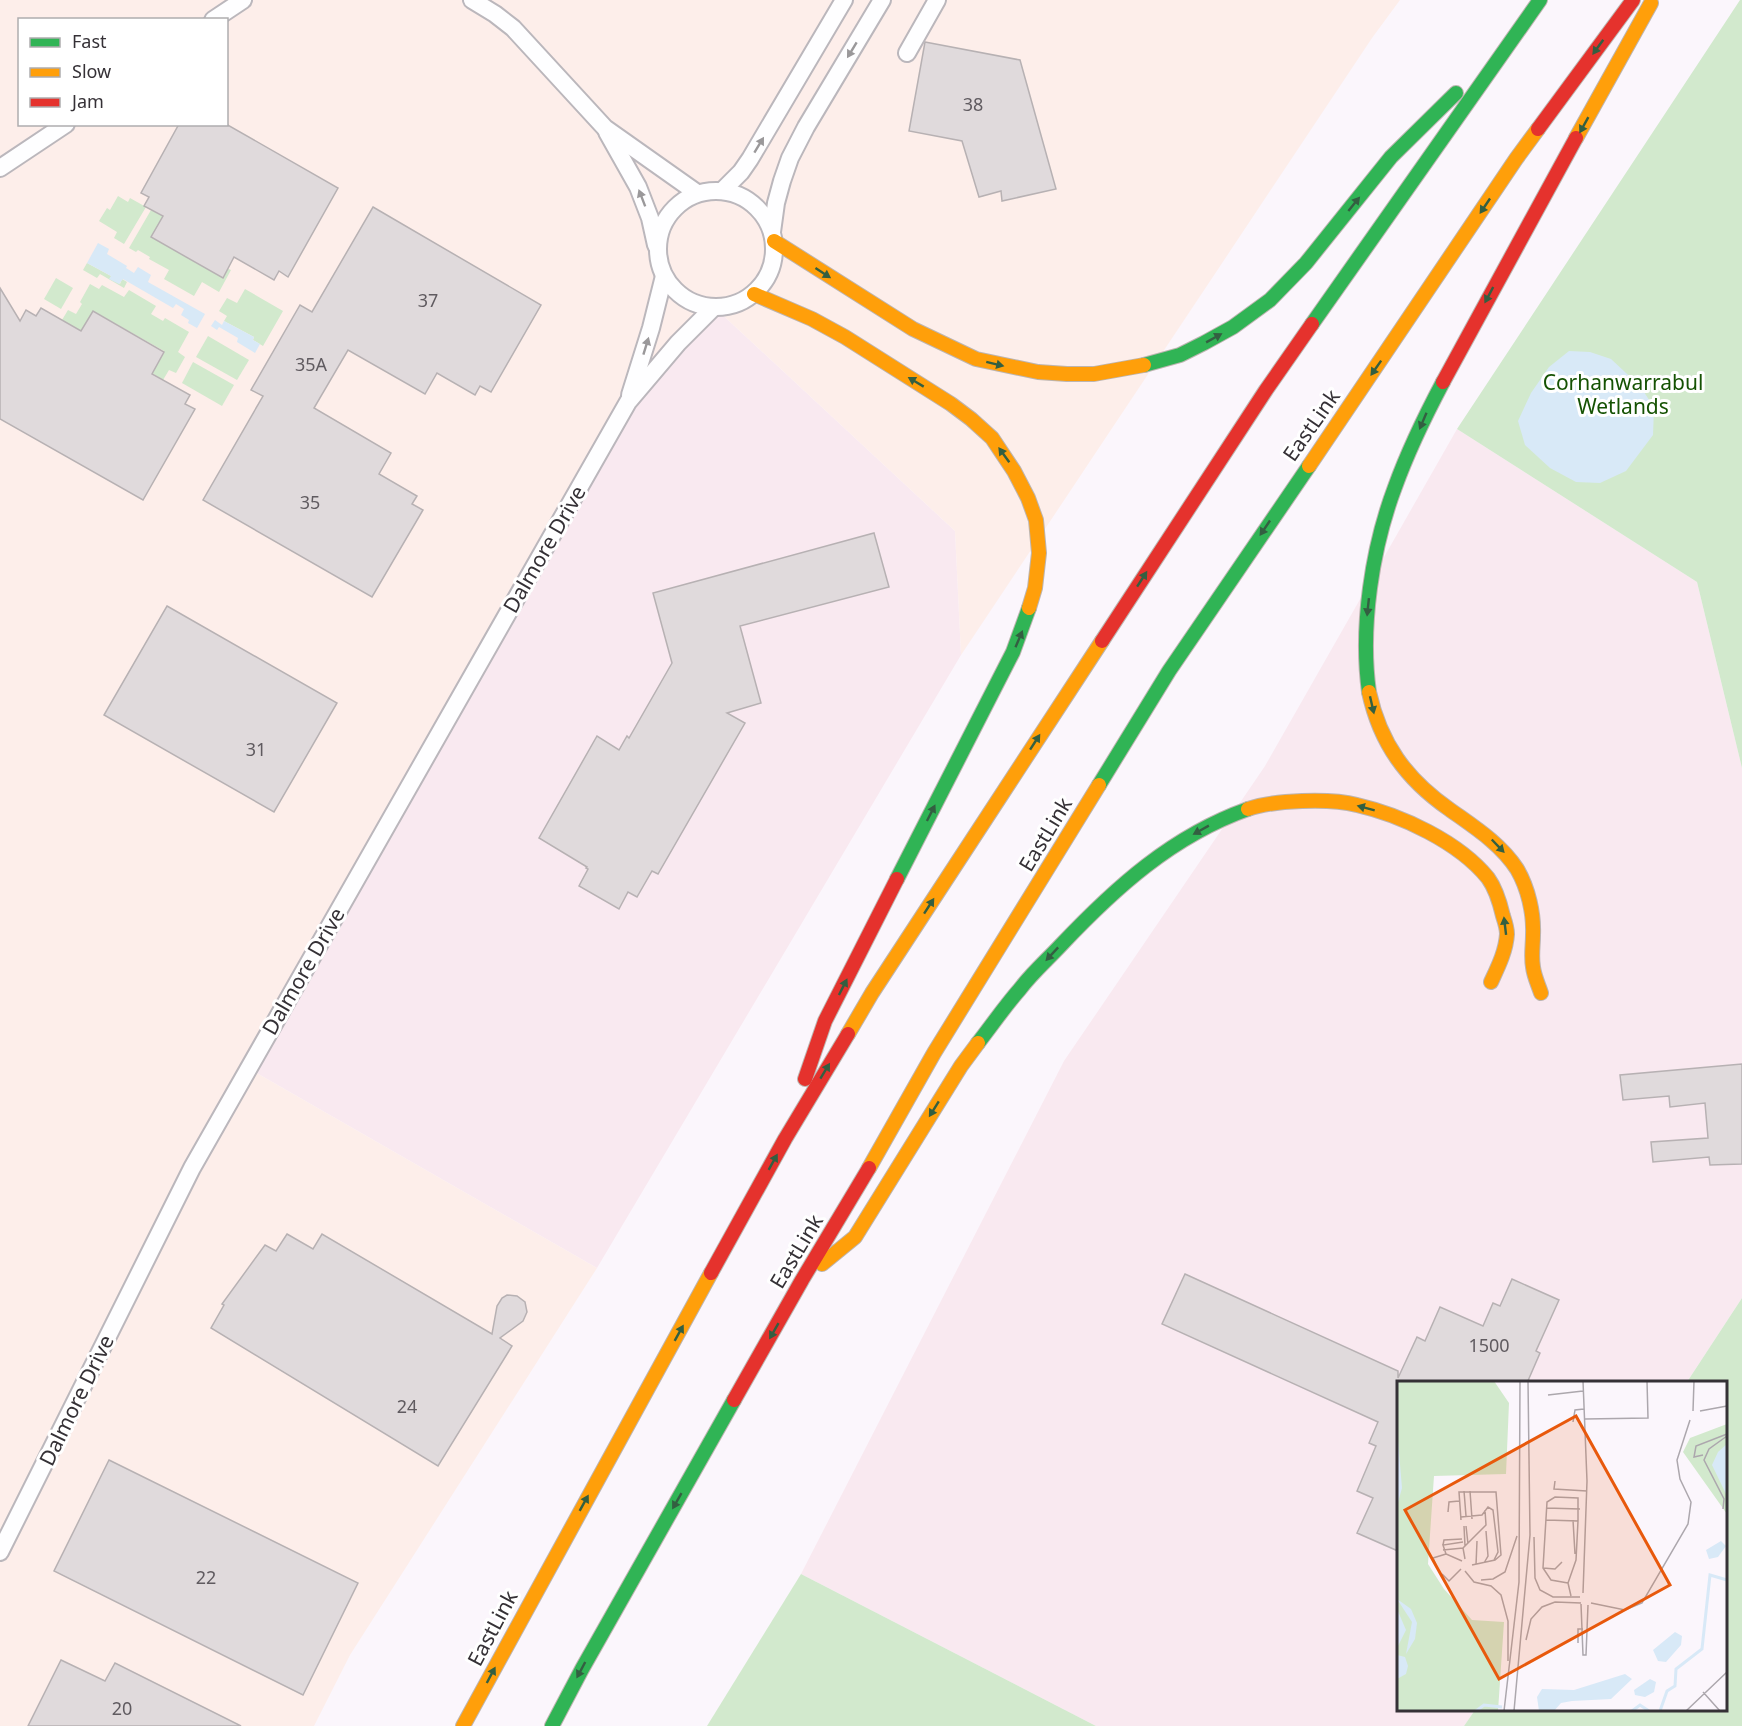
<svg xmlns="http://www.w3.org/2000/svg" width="1742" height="1726" viewBox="0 0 1742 1726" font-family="'Noto Sans',sans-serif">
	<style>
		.commercial { fill: #f9e9f0 }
		.industrial { fill: #fdeeea; fill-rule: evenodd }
		.green { fill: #d2e9cd }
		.water { fill: #d8e9f7 }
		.building { fill: #e0dadc; stroke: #b7b1b3; stroke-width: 1.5 }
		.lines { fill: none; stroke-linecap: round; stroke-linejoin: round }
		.street-casing { stroke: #bbb7bc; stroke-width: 20 }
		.fast-casing { stroke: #bdb5b0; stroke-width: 16 }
		.slow-casing { stroke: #bdb5b0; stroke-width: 16 }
		.jam-casing { stroke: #bdb5b0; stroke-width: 16 }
		.street { stroke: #fefeff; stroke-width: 16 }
		.fast { stroke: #30b455; stroke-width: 14 }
		.slow { stroke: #ff9f0a; stroke-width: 14 }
		.jam { stroke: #e5322d; stroke-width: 14 }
		.oneway { fill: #335f41 }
		.oneway2 { fill: #9a989a }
		.labels { text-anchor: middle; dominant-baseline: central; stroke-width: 6; stroke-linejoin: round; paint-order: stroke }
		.number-label { font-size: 18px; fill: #605b60 }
		.park-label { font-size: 21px; fill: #155203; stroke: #fff }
		.street-label { font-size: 21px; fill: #353136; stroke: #fff }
		.inset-river { fill: none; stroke: #d8e9f7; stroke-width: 3 }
		.inset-road { fill: none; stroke: #aca7ad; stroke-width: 1.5 }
		.view { fill: #e8590c; fill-opacity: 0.15; stroke: #e8590c; stroke-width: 3 }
		.inset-edge { fill: none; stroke: #353136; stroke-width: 3 }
	</style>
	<rect width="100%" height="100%" fill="#fbf6fc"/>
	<g class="commercial">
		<path d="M714,307l241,224 6,124 -364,613 -349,-200 380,-666z"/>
		<path d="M1457,429l240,153 45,186v530l-55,84h-289v328h77l-11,16h-368l-295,-152 263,-513 201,-295z"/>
	</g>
	<path class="industrial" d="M0,0h1400l-28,38 -411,617 -6,-124 -241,-224 -86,95 -380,666 349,200 -247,387 -36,71h-314zM20,20h206v104h-206z"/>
	<g class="green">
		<path d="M1740,0h2v768l-45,-186 -240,-153z"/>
		<path d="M118,196l10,6 2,-4 16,9 -22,37 -10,-6 3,-6 -18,-11 8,-13 3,2z"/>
		<path d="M151,210l12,6 -12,21 80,33 -12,22 -17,-10 -8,14 -30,-17 5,-9 -20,-11 1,-2 -12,-7 -2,2 -7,-4z"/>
		<path d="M87,263l24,13 9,8 2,-5 5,3 -3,6 -24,-14 -3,4 -14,-8z"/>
		<path d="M56,278l17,10 -12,21 -17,-10z"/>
		<path d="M90,284l9,5 3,-4 22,12 5,-7 27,16 -5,8 12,7 2,-3 24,14 -11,20 7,5 -9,16 -7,-3 -6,10 -11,-7 12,-22 -71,-40 -12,20 -19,-11 6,-10 8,4 6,-10 -2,-2z"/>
		<path d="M245,289l38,22 -20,35 -10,-6 1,-3 -30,-16 3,-5 -8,-5 8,-13 10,5z"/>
		<path d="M208,336l41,24 -12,20 -41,-23z"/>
		<path d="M193,362l41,23 -12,21 -40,-23z"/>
		<path d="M1742,1298v428h-278l11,-16h251v-328h-39z"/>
		<path d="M801,1574l295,152h-389z"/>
	</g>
	<g class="water">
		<path d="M98,243l11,6 -2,5 20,12 -1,2 8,5 4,-6 13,8 -3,7 57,32 -8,14 -9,-5 1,-3 -8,-5 3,-6 -8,-5 -3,4 -50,-29 -4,5 -10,-5 2,-3 -24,-13z"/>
		<path d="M215,320l7,5 2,-4 30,16 -1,3 7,4 -5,9 -18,-11 1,-4 -19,-11 -2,3 -6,-4z"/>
		<path d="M1569,351l21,1 21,7 30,28 13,21 -1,27 -27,36 -26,12 -24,-1 -26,-14 -25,-23 -7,-24 13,-28 18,-26z"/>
	</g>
	<g class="building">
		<path d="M925,42l95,18 36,129 -54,12 -1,-10 -22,6 -17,-56 -53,-10z"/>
		<path d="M179,124h47l112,64 -50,89 -9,-6 -5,9 -40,-23 -11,21 -72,-41 12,-21 -19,-10 5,-9 -8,-4z"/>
		<path d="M373,207l168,98 -50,87 -11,-6 -5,9 -38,-22 -12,21 -77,-44 -34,58 77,45 -12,21 38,22 -5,8 11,6 -51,87 -169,-97 60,-104 -12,-6 49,-85 12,7z"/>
		<path d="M0,288l20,33 6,-11 10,6 5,-8 40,23 12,-20 71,41 -12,22 38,21 -5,9 10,5 -52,91 -143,-81z"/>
		<path d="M874,533l15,54 -149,39 21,77 -34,10 18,10 -87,151 -6,-3 -15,26 -9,-5 -9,17 -40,-23 9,-17 -2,-1 1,-1 -48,-29 58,-102 22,14 8,-14 2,2 43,-75 -19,-70z"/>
		<path d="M167,606l170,97 -63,109 -170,-97z"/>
		<path d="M1742,1064v100l-32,1 -1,-8 -56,5 -2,-20 57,-4 -3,-35 -35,4 -1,-11 -46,4 -3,-25z"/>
		<path d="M287,1234l26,15 9,-15 170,100 5,-28 5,-8 5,-3 10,1 8,6 2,10 -4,9 -23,17 12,8 -74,120 -227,-138 13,-23 -2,-1 43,-59 11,6z"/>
		<path d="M1185,1274l213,97v7l19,-41 8,4 15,-34 43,19 10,-23 7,3 12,-27 47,21 -23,51 4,2 -13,30h-129v168l-41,-18 16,-35 -16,-7 19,-45 -7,-3 9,-21 -216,-98z"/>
		<path d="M109,1460l249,123 -55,112 -249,-124z"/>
		<path d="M61,1660l44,21 10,-18 126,63h-213z"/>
	</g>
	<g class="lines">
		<g class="street-casing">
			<g id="street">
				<path d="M472,0l23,14 18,14 92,100 92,65"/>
				<path d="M213,20l30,-20"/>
				<path d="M907,53l30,-53"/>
				<path d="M607,132l31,55 12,31 6,27"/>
				<path d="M0,168l66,-44"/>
				<path d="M723,190l18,-18 9,-13 94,-159"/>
				<circle cx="716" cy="249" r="58"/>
				<path d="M772,232l4,-29 6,-22 8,-23 16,-31 76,-127"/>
				<path d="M630,395l21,-67 13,-52"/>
				<path d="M0,1552l192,-384 436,-766 50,-59 36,-36"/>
			</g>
		</g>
		<g class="fast-casing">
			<g id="fast">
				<path d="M1312,324l228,-324"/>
				<path d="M1144,365l36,-10 24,-12 29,-16 37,-27 36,-37 85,-106 65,-64"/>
				<path d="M1369,692c-9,-65 3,-144 26,-205 13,-36 30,-71 48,-105"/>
				<path d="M1099,785l70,-114 140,-205"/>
				<path d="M897,879l116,-227 16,-44"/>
				<path d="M978,1043c14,-18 27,-37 42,-54 12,-16 27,-29 41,-44 54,-57 111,-109 187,-136"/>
				<path d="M552,1726l30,-57 152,-269"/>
			</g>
		</g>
		<g class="slow-casing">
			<g id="slow">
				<path d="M1576,138l75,-135"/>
				<path d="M774,241l139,88 63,30 62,13 29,2h27l50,-9"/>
				<path d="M754,294l58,25 33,18 106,67 20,15 21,19 22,33 14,27 8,22 3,33 -4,35 -6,20"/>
				<path d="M1309,466l207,-307 22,-30"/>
				<path d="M1369,692c11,51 37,87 80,117 25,18 51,34 68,60 11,19 17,44 16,66 0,11 -2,21 0,32 1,9 5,17 8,26"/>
				<path d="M1248,809c26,-9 82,-11 109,-4 44,10 102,37 131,73 8,11 12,25 15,38 2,6 4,12 4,18 -1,17 -9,33 -16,48"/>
				<path d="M848,1034l24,-41 230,-352"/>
				<path d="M869,1168l65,-115 165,-268"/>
				<path d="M822,1264l33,-27 106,-171 17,-23"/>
				<path d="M463,1726l248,-453"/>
			</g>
		</g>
		<g class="jam-casing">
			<g id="jam">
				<path d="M1538,129l95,-129"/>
				<path d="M1443,382l133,-244"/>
				<path d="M1102,641l164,-251 46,-66"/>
				<path d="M805,1079l20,-58 72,-142"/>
				<path d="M711,1273l74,-134 63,-105"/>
				<path d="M734,1400l68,-120 67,-112"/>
			</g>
		</g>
		<use href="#street" class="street"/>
		<use href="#fast" class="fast"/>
		<use href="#slow" class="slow"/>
		<use href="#jam" class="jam"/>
	</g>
	<defs><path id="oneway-solid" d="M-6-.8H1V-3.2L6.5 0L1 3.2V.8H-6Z" transform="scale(1.5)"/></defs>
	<g class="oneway">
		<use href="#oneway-solid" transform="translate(1598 47) rotate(126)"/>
		<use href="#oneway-solid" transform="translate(1584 125) rotate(119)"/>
		<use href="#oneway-solid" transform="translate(1354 204) rotate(-51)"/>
		<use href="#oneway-solid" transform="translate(1485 206) rotate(124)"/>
		<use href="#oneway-solid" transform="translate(823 273) rotate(33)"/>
		<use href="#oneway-solid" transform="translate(1489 295) rotate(118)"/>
		<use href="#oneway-solid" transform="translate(1214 338) rotate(-29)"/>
		<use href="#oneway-solid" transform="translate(995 364) rotate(14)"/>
		<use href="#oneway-solid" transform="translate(1376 368) rotate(125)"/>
		<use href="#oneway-solid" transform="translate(916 382) rotate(-149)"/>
		<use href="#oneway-solid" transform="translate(1423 421) rotate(113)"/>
		<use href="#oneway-solid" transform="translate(1004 455) rotate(-126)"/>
		<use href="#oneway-solid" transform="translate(1265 528) rotate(124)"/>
		<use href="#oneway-solid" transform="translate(1142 579) rotate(-57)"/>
		<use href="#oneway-solid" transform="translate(1368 607) rotate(96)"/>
		<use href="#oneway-solid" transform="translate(1019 639) rotate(-67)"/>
		<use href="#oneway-solid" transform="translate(1372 705) rotate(77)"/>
		<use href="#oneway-solid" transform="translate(1035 742) rotate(-57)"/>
		<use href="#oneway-solid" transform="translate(1366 808) rotate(-165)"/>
		<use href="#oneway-solid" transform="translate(931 813) rotate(-63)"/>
		<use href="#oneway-solid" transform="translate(1201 830) rotate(151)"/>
		<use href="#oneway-solid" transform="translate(1498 846) rotate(46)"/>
		<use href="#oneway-solid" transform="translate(929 906) rotate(-57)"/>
		<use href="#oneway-solid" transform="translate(1505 926) rotate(-97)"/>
		<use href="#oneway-solid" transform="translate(1052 954) rotate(133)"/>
		<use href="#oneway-solid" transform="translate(843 987) rotate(-63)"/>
		<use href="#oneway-solid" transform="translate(825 1071) rotate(-59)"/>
		<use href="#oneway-solid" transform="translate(934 1109) rotate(122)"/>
		<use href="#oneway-solid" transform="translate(773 1162) rotate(-61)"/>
		<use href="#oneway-solid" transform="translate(774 1331) rotate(120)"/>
		<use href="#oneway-solid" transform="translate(679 1333) rotate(-61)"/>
		<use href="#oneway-solid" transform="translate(677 1501) rotate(120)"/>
		<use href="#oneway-solid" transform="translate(584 1503) rotate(-61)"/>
		<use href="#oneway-solid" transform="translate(581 1670) rotate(118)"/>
		<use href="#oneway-solid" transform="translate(491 1675) rotate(-62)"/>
	</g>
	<g class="oneway2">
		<use href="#oneway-solid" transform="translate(852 50) rotate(121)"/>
		<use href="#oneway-solid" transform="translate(759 145) rotate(-59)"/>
		<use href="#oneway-solid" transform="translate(642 198) rotate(-111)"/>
		<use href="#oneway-solid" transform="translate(646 346) rotate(-73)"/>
	</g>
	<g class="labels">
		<g class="number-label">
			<text x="973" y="104">38</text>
			<text x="428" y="300">37</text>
			<text x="311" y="364">35A</text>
			<text x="310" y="502">35</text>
			<text x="256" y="749">31</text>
			<text x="1489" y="1345">1500</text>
			<text x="407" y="1406">24</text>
			<text x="206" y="1577">22</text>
			<text x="122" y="1708">20</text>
		</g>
		<g class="park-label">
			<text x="1623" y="382">Corhanwarrabul<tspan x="1623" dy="24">Wetlands</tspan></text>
		</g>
		<g class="street-label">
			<text transform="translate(1311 425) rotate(-55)">EastLink</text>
			<text transform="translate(544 549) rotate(-60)">Dalmore Drive</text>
			<text transform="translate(1045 834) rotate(-59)">EastLink</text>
			<text transform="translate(303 971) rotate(-60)">Dalmore Drive</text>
			<text transform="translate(796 1251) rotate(-59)">EastLink</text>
			<text transform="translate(76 1400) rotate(-64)">Dalmore Drive</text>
			<text transform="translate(492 1628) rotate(-62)">EastLink</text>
		</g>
	</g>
	<g transform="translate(1397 1381)">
		<rect width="330" height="330" fill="#fbf6fc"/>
		<path d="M0,0h97l15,22 -3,71 -72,2 -6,88 16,25 28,31 32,2 -6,89h-101zM330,43v90l-44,-62 7,-14z" fill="#d2e9cd"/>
		<path d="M0,48l5,59 -5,18zM330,63v52l-15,-31 6,-13zM324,160l5,5 -8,11 -9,2 -3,-9zM0,218l14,10 6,14 -2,16 -9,15 6,-32zM0,228l9,21 -9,18zM278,251l7,4 -1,9 -15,17 -8,-1 -5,-11zM0,274l8,2 3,9 -2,8 -9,5zM228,293l7,5 -21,20 -39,2 -11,2 -7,8h-15l-2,-14 5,-8 32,1zM253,298l6,3 -2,10 -9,5 -10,-2 -1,-5z" fill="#d8e9f7"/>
		<path class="inset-river" d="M79,330l8,-6 18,2M235,330l8,-6 9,6M263,330l7,-20 8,-5 1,-17 26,-20 8,-74 17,5"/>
		<path class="inset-road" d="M151,14l35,-4M296,30l1,-30M303,30l27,-5M188,38l63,-1 -1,-37M176,41l2,-12 9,-1M306,74l-9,2 2,-11 31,-12M158,100l-1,8 33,2M67,110l2,25M73,110l2,28M149,127l34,1M326,128l1,-10 -20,-39 5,-11 18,-13M51,131l1,-10 10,-1M64,136l21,-2 6,-8 5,3 5,42 -4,8M64,139l-2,-28h37l5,63 -6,5 -23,5M149,139l32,1 -2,39 -8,23 3,13M176,139l2,34M67,145l1,20M69,145l2,18M137,156l1,41 5,12 13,7h27M46,164l1,-5 18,-1M46,169l20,-2M68,178l-2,-11 23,-23 -1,-15M65,180l-16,-7 -3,-9 20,-3M87,182l4,-7 -2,-25M39,184l-3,-7 13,-4M79,184l1,-24M146,187l12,1 7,-7M68,190l9,11 17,4 10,9 7,26v40M45,193l7,7 12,-12M84,199l12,-1 12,-7 12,-36M171,202l-17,-3 -8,-12 4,-66 8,-5 23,1v23M186,212l4,-112 -4,-100M194,222l34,7 17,-7 46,-79 3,-22 -11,-23 -3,-19 13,-40M184,223l2,51h3l2,-50M129,259l5,-21 11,-12 13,-5 26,1M181,262v-14h5M306,311l17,19M107,330l15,-129 1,-201M117,330l16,-176 -2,-154M289,330l41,-39"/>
		<path class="view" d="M179,35l94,169 -171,94 -94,-169z"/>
		<rect width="330" height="330" class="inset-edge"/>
	</g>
	<rect x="18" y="18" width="210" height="108" fill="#ffffff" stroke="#aeadaf" stroke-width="1.5"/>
	<rect x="30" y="38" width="30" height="9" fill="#30b455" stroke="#aeadaf" stroke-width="1.5"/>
	<text x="72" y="48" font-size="18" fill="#353136">Fast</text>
	<rect x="30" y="68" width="30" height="9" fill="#ff9f0a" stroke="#aeadaf" stroke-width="1.5"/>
	<text x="72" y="78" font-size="18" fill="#353136">Slow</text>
	<rect x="30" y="98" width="30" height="9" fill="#e5322d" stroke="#aeadaf" stroke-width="1.5"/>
	<text x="72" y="108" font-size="18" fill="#353136">Jam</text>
</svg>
